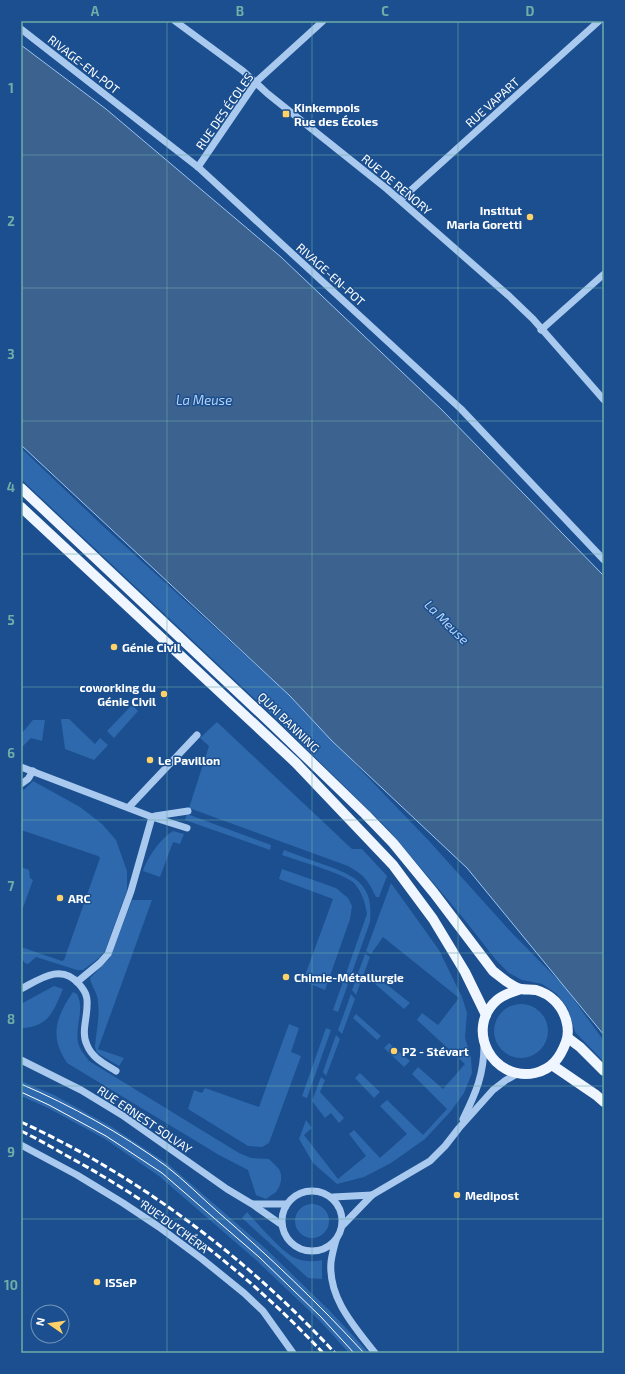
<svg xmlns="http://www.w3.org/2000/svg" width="625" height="1374" viewBox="0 0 625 1374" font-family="'Exo 2',sans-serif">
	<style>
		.green { fill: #2e69ad }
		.water { fill: #3c6290; stroke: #9cc4f0 }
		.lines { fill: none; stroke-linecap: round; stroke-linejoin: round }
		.minor { stroke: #a9c9ee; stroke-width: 7 }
		.major { stroke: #f0f6ff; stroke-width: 10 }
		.tram { stroke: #fff; stroke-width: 1 }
		.rail { stroke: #fff; stroke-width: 3; stroke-dasharray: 7 3; stroke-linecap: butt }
		.grid { fill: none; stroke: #6fada8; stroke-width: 1; stroke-opacity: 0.55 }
		.poi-dot { fill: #ffd166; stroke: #1b4f8f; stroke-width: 1.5 }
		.labels { text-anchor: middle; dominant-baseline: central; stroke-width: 3; stroke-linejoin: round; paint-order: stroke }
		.street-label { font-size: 12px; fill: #fff; stroke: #1b4f8f }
		.poi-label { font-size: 12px; font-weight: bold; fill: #fff; stroke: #1b4f8f; text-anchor: start }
		.water-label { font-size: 13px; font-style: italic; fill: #b5d3f5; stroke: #1b4f8f }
		.neatline { fill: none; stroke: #6fada8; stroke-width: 1.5 }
		.grid-label { font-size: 13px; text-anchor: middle; font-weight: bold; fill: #6fada8 }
	</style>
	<rect width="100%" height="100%" fill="#1b4f8f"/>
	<g class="green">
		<path d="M21,448l83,79 186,169 140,146 81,90 53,54 40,55v21l-29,-30 -7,-23 -11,-15 -15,-10 -20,-4 -13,-7 -13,-13 -32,-41 -77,-91 -116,-114 -250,-235z"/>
		<path d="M132,705l6,6 -24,27 -7,-7z"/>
		<path d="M69,719l26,25 5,-6 8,7 -14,15 -29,-11 -4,-30z"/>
		<path d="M33,720h12l-3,21 -11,-3 -10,10v-14z"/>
		<path d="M217,722l135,127h10l25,27 -8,21h-3c-8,-17 -12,-22 -28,-31l-159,-58 20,-62 -9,-8z"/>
		<path d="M33,781l47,26 22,17 14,16 11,31v19l-22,61 -6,7 -16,12h-6l-41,-13 -8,7 -3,-1 -4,-5v-11l41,14 2,-1 36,-102 -2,-2 -77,-26v-40l4,-1z"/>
		<path d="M187,814l84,31 -1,5 -85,-30z"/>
		<path d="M173,831l11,3 -4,10 -7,-2 -13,35 -17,-6c4,-13 18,-33 30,-40z"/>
		<path d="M284,850c13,5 27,10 41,15 31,11 49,20 45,57l-32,90 -5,-2 34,-96c-2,-12 -5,-22 -13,-31 -9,-9 -58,-23 -72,-28z"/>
		<path d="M21,867l8,3 1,8 3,2 -12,33z"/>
		<path d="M282,869l54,19 12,10 4,8 -2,13 -25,71 -22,-9 30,-82 -54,-20z"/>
		<path d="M391,883l48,67 23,47 5,16 -2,25 6,20 1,15 -8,20 -13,18 -26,28 -34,24 -27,14 -27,7 -24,-21 -14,-24 7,-19 6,8 -8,7 34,44 28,-23 -17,-22 5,-4 26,28 27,-24 -27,-28 7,-6 36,35 24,-26 -35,-35 6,-7 25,22 22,-25 -48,-44 5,-7 16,12 21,-27 -76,-61 -12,17 -5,-3z"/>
		<path d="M132,900h20l-54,149 26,9 -5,8 -22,-13 -2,-6c1,-13 5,-32 3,-45 0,-9 -7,-16 -8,-24l20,-20z"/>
		<path d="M365,954l5,3 -14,38 -4,-5z"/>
		<path d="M371,972l39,31 -6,6 -37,-32z"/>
		<path d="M54,986l9,3c-10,23 -14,38 -42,39v-24z"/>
		<path d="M73,992l4,2c9,17 -5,37 3,54 2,4 6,9 9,13l150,92 12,5 18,1 10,10 2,5v7l-2,6 -3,5 -10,7 -10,-4 -8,-25 -29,-15 -152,-92c-18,-27 -11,-46 6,-71z"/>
		<path d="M351,994l4,5 -13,35 -4,-4z"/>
		<circle cx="521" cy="1031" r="27"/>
		<path d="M356,1014l25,22 -4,4 -24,-22z"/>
		<path d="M289,1024l10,4 -8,24 10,4 -32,87 -7,4 -14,-1 -60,-37 6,-19 8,3 3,-5 54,19z"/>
		<path d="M326,1028l5,2 -24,68 -5,-2z"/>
		<path d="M336,1035l4,4 -14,37 -3,-4z"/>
		<path d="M389,1043l21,18 -6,6 -20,-19z"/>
		<path d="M360,1073l20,19 -6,6 -19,-20z"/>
		<path d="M321,1077l4,3 -5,12 24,26 -5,5 -8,-10 -6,5 -13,-17z"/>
		<path d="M21,1081l33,14 58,32 56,37 98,85 63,61 40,43h-20l-30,-33 -63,-60 -97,-84 -54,-37 -57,-31 -27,-12z"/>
		<circle cx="312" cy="1221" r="17"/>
		<path d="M247,1212c11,12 35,40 48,46 9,4 18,4 27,2v19l-14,-1 -66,-60z"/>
	</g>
	<path class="water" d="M21,45l85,64 175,148 161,153 162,166v459l-137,-167 -135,-127 -42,-45 -269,-251z"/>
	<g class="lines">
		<g class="minor">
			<path d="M175,21l68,50 25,23 119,95 122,107 24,23 71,81"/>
			<path d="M21,29l177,138 263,242 143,151"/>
			<path d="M198,167l58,-85 67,-61"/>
			<path d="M400,200l199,-179"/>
			<path d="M541,330l63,-56"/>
			<path d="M21,767l131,50 35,11"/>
			<path d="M21,784l7,-5 5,-8"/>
			<path d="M129,807l68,-72"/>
			<path d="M155,816l33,-5"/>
			<path d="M77,982l23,-19 8,-9 23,-63 21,-74"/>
			<path d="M21,989c19,-10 40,-26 58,-5 6,7 9,12 8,22 0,13 -6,27 0,39 5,13 18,19 29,26"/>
			<path d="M21,1060l60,30 41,25 105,74 25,15 30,21"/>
			<path d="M463,1119c13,-26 21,-45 21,-74"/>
			<path d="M21,1145l56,30 46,28 36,24 43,32 42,34 19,18 30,42"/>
			<circle cx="312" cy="1221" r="30"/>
			<path d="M333,1197l39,-2"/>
			<path d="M253,1204h33"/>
			<path d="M343,1225l29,-30 58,-34 15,-15 14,-18 34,-38 13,-10 11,-6"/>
			<path d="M336,1240c-2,7 -4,14 -5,22 -3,36 23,64 44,91"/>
		</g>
		<g class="major">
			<path d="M21,488l252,237 92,89 28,29 41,50 59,78c9,7 17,15 28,18 5,1 10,0 15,1 7,2 14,6 19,11 10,10 16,27 11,41 -6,16 -14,27 -31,31 -42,9 -71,-44 -38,-73 7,-6 15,-8 24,-11"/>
			<path d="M21,507l275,256 97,102 40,54 32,53 21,43"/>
			<path d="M568,1038l12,9 24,24"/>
			<path d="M552,1065l44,30 8,7"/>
		</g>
		<g class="tram">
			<path d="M21,1084c51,22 100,49 145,82 18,14 35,31 52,46 52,45 100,91 146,141"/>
			<path d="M21,1092l28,13 57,31 56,37 97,84 62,60 33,36"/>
		</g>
		<g class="rail">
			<path d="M21,1122c118,54 226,136 314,231"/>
			<path d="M21,1131c17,8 32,17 48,26 94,51 181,118 254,196"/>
		</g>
	</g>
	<path class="grid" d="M167,21v1332M312,21v1332M458,21v1332M21,155h583M21,288h583M21,421h583M21,554h583M21,687h583M21,820h583M21,953h583M21,1086h583M21,1219h583"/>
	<g class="poi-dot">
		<rect x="282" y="110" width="8" height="8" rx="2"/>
		<circle cx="530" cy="217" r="4"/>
		<circle cx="114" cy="647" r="4"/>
		<circle cx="164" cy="694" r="4"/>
		<circle cx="150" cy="760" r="4"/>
		<circle cx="60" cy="898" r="4"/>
		<circle cx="286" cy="977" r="4"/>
		<circle cx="394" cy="1051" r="4"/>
		<circle cx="457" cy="1195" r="4"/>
		<circle cx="97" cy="1282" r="4"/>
	</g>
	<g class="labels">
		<g class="street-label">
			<text transform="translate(84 64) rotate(38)">RIVAGE-EN-POT</text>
			<text transform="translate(492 102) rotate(-42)">RUE VAPART</text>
			<text transform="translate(224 111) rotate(-55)">RUE DES ÉCOLES</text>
			<text transform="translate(397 184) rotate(40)">RUE DE RENORY</text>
			<text transform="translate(331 274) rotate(42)">RIVAGE-EN-POT</text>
			<text transform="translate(289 722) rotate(44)">QUAI BANNING</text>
			<text transform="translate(145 1119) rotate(34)">RUE ERNEST SOLVAY</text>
			<text transform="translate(175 1226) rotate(36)">RUE DU CHÉRA</text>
		</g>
		<g class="poi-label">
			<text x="294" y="107">Kinkempois<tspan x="294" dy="14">Rue des Écoles</tspan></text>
			<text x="522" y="210" text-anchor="end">Institut<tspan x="522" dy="14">Maria Goretti</tspan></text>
			<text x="122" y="647">Génie Civil</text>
			<text x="156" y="687" text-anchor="end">coworking du<tspan x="156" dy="14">Génie Civil</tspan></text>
			<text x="158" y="760">Le Pavillon</text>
			<text x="68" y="898">ARC</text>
			<text x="294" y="977">Chimie-Métallurgie</text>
			<text x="402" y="1051">P2 - Stévart</text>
			<text x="465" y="1195">Medipost</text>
			<text x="105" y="1282">ISSeP</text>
		</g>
		<g class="water-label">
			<text x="204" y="400">La Meuse</text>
			<text transform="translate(447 622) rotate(45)">La Meuse</text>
		</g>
	</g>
	<rect width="625" height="1374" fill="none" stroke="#1b4f8f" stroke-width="44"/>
	<g transform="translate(50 1324) rotate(283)"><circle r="19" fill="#1b4f8f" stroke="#7695bc"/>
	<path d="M0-3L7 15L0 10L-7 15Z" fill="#ffd166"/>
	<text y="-6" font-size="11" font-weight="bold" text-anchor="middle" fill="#ffffff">N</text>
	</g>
	<rect x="22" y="22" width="581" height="1330" class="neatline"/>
	<g class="grid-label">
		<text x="95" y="16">A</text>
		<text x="240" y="16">B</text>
		<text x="385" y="16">C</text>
		<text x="530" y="16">D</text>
		<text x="11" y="93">1</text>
		<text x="11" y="226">2</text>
		<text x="11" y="359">3</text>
		<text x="11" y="492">4</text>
		<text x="11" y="625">5</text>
		<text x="11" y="758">6</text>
		<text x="11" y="891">7</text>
		<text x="11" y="1024">8</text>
		<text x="11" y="1157">9</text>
		<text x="11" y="1290">10</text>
	</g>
</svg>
